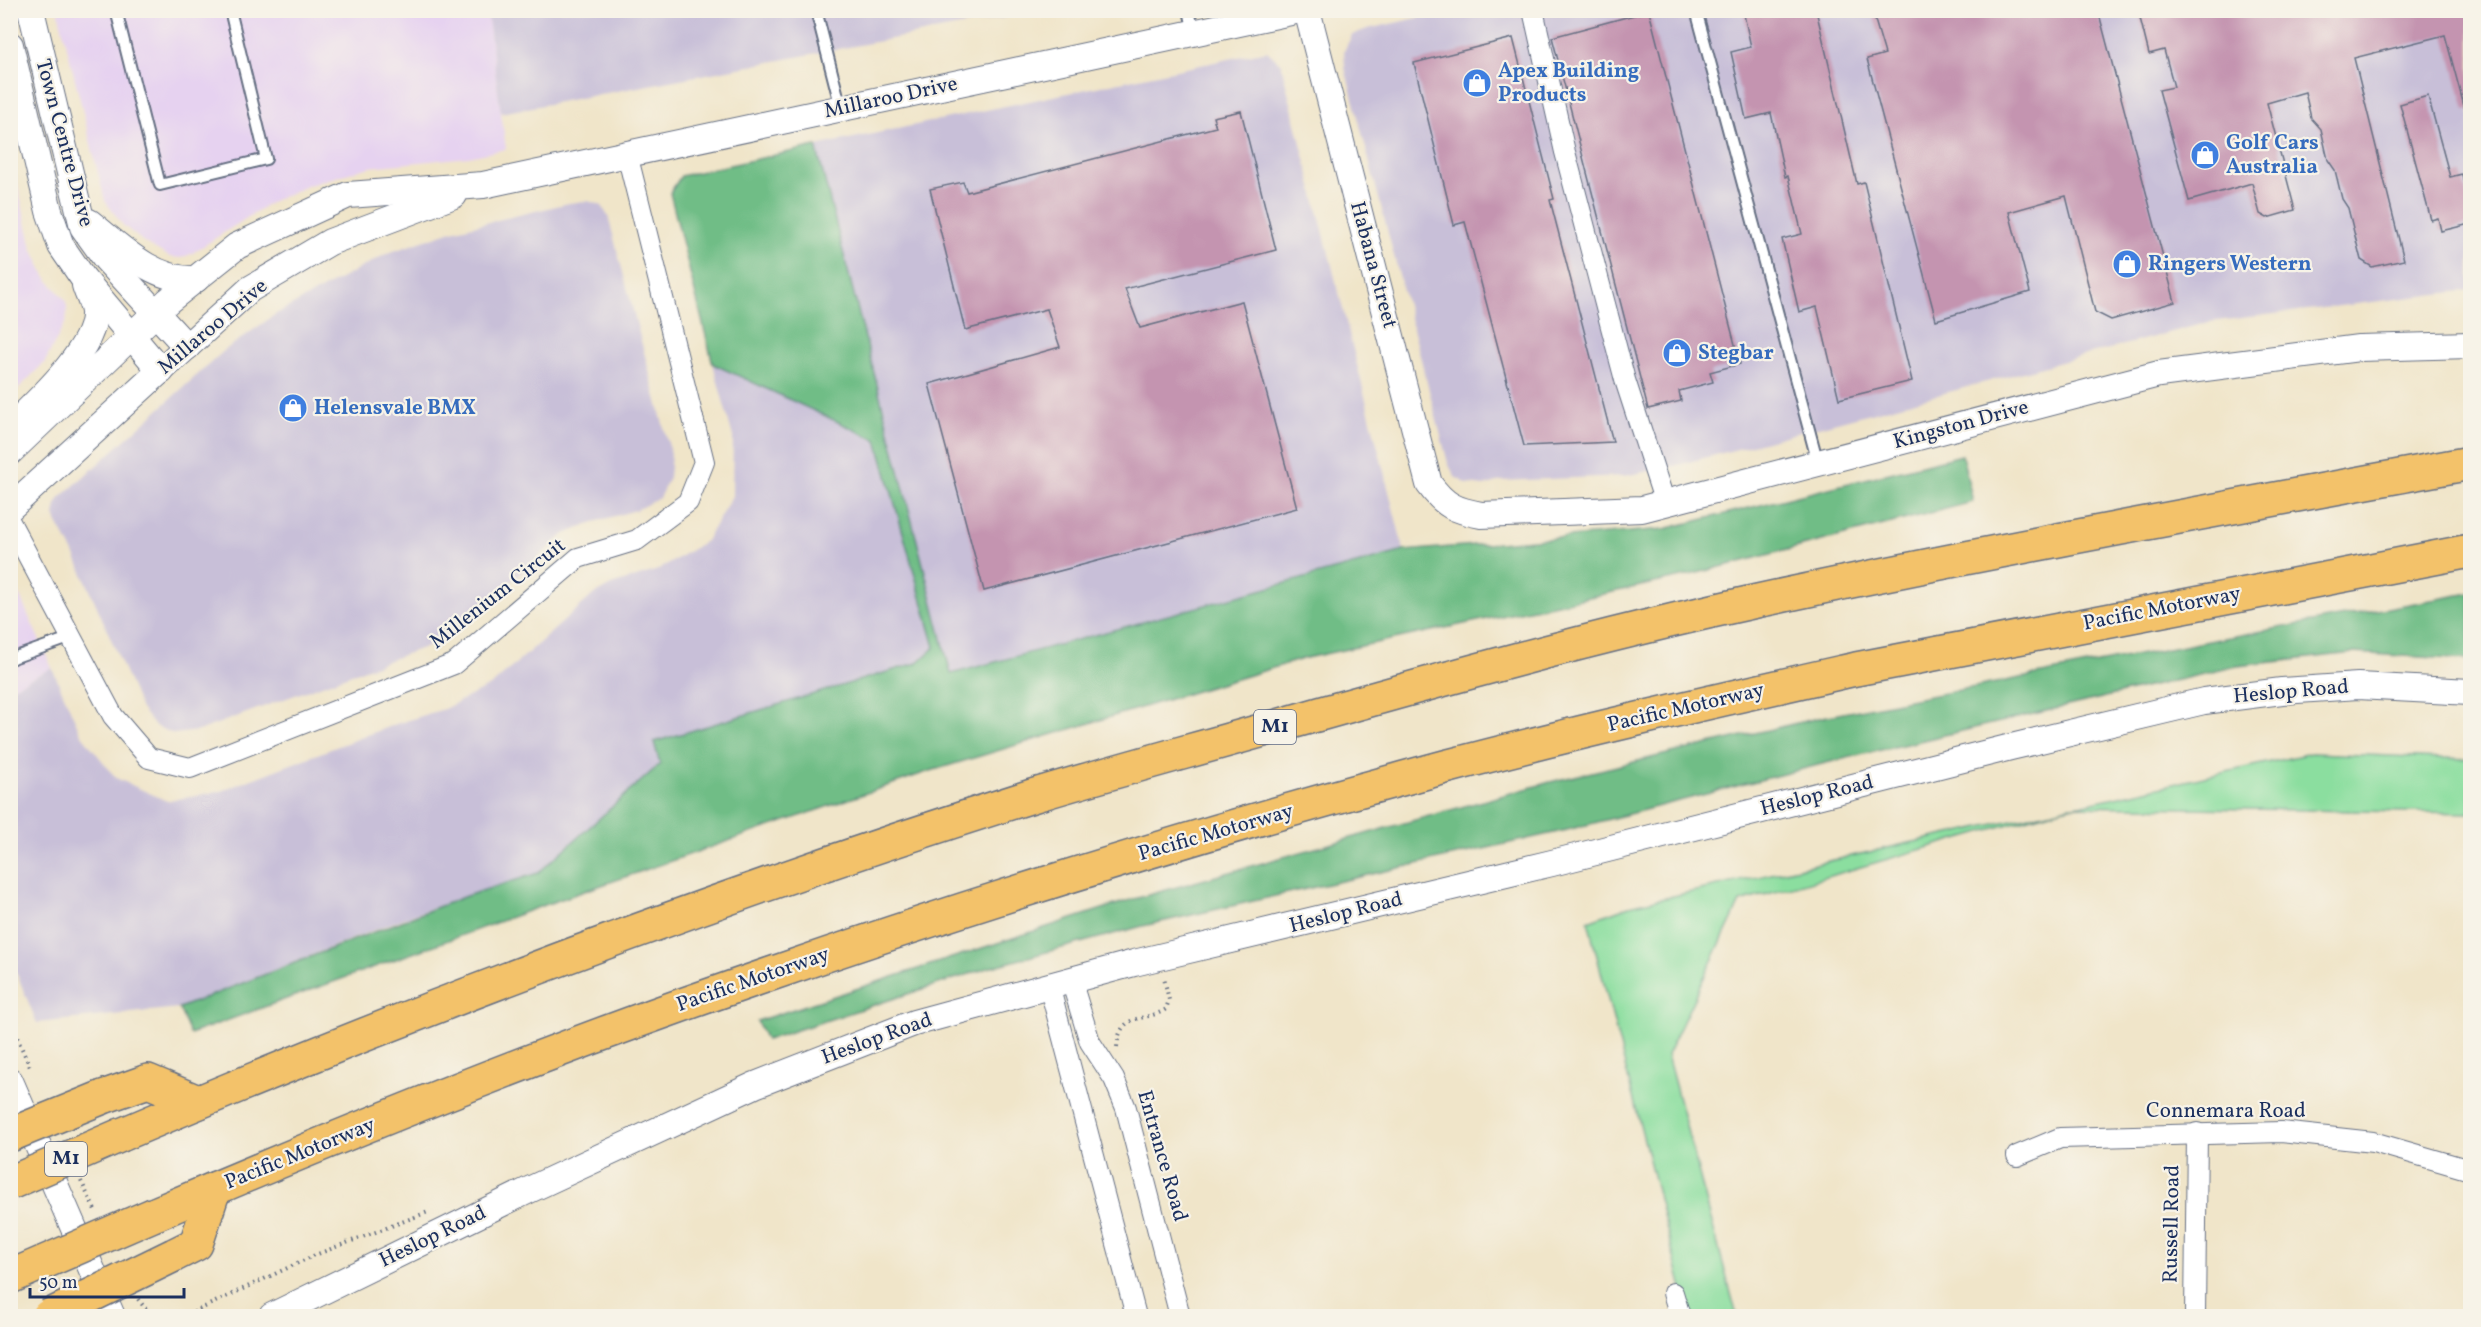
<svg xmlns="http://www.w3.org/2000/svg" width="2481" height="1327" viewBox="0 0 2481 1327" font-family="Vollkorn,serif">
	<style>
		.built { fill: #e6d2f0 }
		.industrial { fill: #c8bfd8 }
		.green { fill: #8bde9f; stroke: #53867e; stroke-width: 1.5 }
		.forest { fill: #70bd86; stroke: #467672; stroke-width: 1.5 }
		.building { fill: #c494b0 }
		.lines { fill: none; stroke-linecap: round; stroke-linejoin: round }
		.service-casing { stroke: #666f83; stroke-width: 14 }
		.minor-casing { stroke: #666f83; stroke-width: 22 }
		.tertiary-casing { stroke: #666f83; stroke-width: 28 }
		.motorway-casing { stroke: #666f83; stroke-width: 36 }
		.path { stroke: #666f83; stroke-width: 4; stroke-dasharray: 1.5 4.5; stroke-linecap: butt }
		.service { stroke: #fff; stroke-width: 10 }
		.minor { stroke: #fff; stroke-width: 20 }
		.tertiary { stroke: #fff; stroke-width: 26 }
		.motorway { stroke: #f3c26a; stroke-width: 33 }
		.motorway-bridge-casing { stroke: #666f83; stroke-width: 36; stroke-linecap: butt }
		.motorway-bridge { stroke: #f3c26a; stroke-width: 33 }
		.labels { text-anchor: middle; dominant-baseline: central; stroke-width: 4.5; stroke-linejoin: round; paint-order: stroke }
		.shield { fill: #f7f3e8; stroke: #5d6a87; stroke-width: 1.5 }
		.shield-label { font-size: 20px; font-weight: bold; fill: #1b2f5e }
		.shop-label { font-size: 21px; font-weight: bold; fill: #366cbe; stroke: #f7f3e8; text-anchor: start }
		.street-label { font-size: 21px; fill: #1b2f5e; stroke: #f7f3e8 }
	</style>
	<rect width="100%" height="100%" fill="#f7f3e8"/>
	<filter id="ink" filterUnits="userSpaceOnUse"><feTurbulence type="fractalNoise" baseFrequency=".0167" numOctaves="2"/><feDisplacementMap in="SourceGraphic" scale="12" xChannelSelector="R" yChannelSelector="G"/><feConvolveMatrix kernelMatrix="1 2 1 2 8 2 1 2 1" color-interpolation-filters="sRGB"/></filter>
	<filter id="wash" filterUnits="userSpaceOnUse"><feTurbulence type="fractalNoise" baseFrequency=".008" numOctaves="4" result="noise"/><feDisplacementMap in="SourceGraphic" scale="24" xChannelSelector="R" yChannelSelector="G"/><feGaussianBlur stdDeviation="1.35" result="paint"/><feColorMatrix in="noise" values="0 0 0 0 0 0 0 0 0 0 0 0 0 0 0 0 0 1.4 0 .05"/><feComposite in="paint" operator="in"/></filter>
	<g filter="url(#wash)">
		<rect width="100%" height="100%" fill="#f0e5c9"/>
		<g class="built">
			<path d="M58,11h429l19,138 -37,8 -99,10 -61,18 -36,16 -82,53 -10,4 -11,-1 -25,-14 -22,-18 -18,-24z"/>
			<path d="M11,167l3,3 18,78 13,28 20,24 2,7 -1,14 -21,41 -34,34z"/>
			<path d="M11,586l6,4 35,78 -41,20z"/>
		</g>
		<g class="industrial">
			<path d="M487,10l552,1 -538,102z"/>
			<path d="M1454,10l1016,1v279l-261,32 -535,144 -50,10 -123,5 -17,5 -17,-2 -12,-7 -7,-14 -103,-395 -1,-17 8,-16 15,-6z"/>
			<path d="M1267,51l14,13 123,487 -453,124 -135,-529z"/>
			<path d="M588,201l13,4 7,11 63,238 -2,24 -10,20 -23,12 -42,12 -31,13 -98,88 -14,12 -18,9 -235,87 -24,3 -19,-8 -14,-17 -67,-156 -16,-28 -4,-10 2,-10 4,-7 165,-148 51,-36 112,-61 64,-22 117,-28z"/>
			<path d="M713,364l164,76 58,207 -18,16 -263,79 6,22 -122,109 -72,23 -64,23 -223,89 -142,15 -26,-63v-272l41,-20 29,66 35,44 51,23 54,-10 175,-67 48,-15 48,-24 101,-90 18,-10 47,-15 48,-29 26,-45 1,-59z"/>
		</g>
		<path class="green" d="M2311,753l159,6v54l-399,-7 -331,96 -73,153 70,261h-48l-101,-395 41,-15z"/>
		<g class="forest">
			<path d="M816,146l135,528 453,-123 260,-22 298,-74 11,47 -295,76 -372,80 -382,115 -371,129 -363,132 -11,-26 287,-112 72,-23 122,-109 -6,-22 263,-79 18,-16 -58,-207 -164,-76 -43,-171 11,-17z"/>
			<path d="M2470,593v67l-117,-7 -116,13 -411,97 -259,67 -424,96 -155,42 -222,72 -9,-19 370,-120 423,-119 268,-64 401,-79z"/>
		</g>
		<g id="blocks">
			<g class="building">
				<path d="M1743,10h73l41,174 7,-2 48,199 -73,18 -22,-92 -18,5 -17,-73 20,-5 -14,-58 -3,1 -14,-64 -25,6 -15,-67 20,-5z"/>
				<path d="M1872,10h226l77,292 -64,18 -16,-8 -29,-116 -57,16 21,80 -94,28 -69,-261 18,-5z"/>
				<path d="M2138,10h332v99l-5,1 -20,-75 -91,23 50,202 -32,7 -11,-7 -13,-52 -6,-9 -7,-29 -7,-10 -7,-31 -10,-11 -6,-26 -38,11 28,107 -28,8 -7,-4 -8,-31 -63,18 -30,-111 15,-3 -10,-37 -15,4z"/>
				<path d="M1649,11l91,353 -30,8 3,10 -34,9 2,10 -33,8 -96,-372z"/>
				<path d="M1513,38l41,161 -4,1 63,242 -89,4 -59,-224 -11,3 -40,-162z"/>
				<path d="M2428,96l22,81 12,-3 8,36v14l-29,7 -3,-13 -7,2 -31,-116z"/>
				<path d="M1241,111l35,139 -151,39 15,39 102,-27 55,207 -313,83 -55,-207 131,-37 -13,-38 -82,21 -35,-141 33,-7 4,10 249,-65 -3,-10z"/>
			</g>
		</g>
	</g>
	<g filter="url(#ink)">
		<use href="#blocks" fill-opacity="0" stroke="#666f83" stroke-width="1.5"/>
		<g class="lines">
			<g class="service-casing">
				<g id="service">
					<path d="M116,10l44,175 106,-26 -36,-149"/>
					<path d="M816,10l25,98"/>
					<path d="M1189,10l5,23"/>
					<path d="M1696,10l122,453"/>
					<path d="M10,659l62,-22"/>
				</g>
			</g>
			<g class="minor-casing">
				<g id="minor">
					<path d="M1533,10l32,142 60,228 40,123"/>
					<path d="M10,522l103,194 36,42 41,10 264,-104 124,-106 59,-18 51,-38 16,-40 -77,-308"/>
					<path d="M1071,980l19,62 24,37 12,29 54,208"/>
					<path d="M1049,985l87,331"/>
					<path d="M2017,1156l43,-18 221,-6 92,10 97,28"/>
					<path d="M1673,1293l7,23"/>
					<path d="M2195,1316l2,-183"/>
				</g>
			</g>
			<g class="tertiary-casing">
				<g id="tertiary">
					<path d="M31,10l52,217 23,32 81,88"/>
					<path d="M1307,10l122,474c16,22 26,26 52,31l161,-6 517,-135 200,-26 111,-3"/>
					<path d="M10,45l39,166 12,35 22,32 78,93"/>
					<path d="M89,222c30,24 65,60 107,57"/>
					<path d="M10,428c25,-25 86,-79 84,-116 -1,-9 -7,-19 -9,-27"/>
					<path d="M10,452l158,-151 69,-55 111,-51 135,-10 817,-175"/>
					<path d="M10,508l240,-219 80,-47 124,-47"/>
					<path d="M10,1081l102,235"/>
					<path d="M272,1316l257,-126 226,-105 159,-62 220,-60 418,-100 459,-116 193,-46 78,-10 76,-5 112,6"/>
				</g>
			</g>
			<g class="motorway-casing">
				<g id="motorway">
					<path d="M103,1097l45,-16 50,21"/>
					<path d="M121,1135c298,-127 602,-241 911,-339 82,-25 166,-47 249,-71 158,-45 316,-89 476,-124 237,-51 476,-94 713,-138"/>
					<path d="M155,1214c173,-74 350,-146 527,-209 251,-89 506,-169 763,-238 136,-36 274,-67 411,-98l614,-118"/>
					<path d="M174,1255l22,-11 18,-55"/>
				</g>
			</g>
			<g class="path">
				<path d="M10,1021l20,46"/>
				<path d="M1117,1047c3,-37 29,-24 49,-38l3,-9 -5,-22"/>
				<path d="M81,1181l15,31"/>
				<path d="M138,1299l7,9 13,8"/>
				<path d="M176,1316l18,-4 121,-57 113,-43"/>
			</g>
			<use href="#service" class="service"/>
			<use href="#minor" class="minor"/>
			<use href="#tertiary" class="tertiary"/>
			<use href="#motorway" class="motorway"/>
			<g class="motorway-bridge-casing">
				<g id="motorway-bridge">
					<path d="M10,1135l93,-38"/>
					<path d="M10,1183l111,-48"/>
					<path d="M10,1277l145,-63"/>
					<path d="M49,1316l125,-61"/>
				</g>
			</g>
			<use href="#motorway-bridge" class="motorway-bridge"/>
		</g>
	</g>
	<defs>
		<g id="shop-disc" transform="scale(1.5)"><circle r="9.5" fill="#3f7fe0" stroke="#f7f3e8"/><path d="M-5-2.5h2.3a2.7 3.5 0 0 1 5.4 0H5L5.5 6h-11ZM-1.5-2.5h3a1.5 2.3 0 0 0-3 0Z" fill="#fff"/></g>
	</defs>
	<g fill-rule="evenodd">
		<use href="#shop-disc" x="1477" y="83"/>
		<use href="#shop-disc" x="2205" y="155"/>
		<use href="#shop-disc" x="2127" y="264"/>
		<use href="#shop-disc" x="1677" y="353"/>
		<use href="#shop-disc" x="293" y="408"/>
	</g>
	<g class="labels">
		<g class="shield">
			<rect x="1254" y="710" width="42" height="34" rx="4.5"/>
			<rect x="45" y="1142" width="42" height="34" rx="4.5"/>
		</g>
		<g class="shield-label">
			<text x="1275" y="727">M1</text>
			<text x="66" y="1159">M1</text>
		</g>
		<g class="shop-label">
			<text x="1498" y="71">Apex Building<tspan x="1498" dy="24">Products</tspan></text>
			<text x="2226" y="143">Golf Cars<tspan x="2226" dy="24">Australia</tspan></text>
			<text x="2148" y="264">Ringers Western</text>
			<text x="1698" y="353">Stegbar</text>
			<text x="314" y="408">Helensvale BMX</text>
		</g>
		<g class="street-label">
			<text transform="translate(891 98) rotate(-12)">Millaroo Drive</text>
			<text transform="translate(64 143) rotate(75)">Town Centre Drive</text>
			<text transform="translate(1373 265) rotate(75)">Habana Street</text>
			<text transform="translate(213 327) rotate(-40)">Millaroo Drive</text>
			<text transform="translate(1961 425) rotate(-15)">Kingston Drive</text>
			<text transform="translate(498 594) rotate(-38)">Millenium Circuit</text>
			<text transform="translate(2162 609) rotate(-11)">Pacific Motorway</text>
			<text transform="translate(2291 692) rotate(-5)">Heslop Road</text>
			<text transform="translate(1686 708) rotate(-13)">Pacific Motorway</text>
			<text transform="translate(1817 796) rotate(-14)">Heslop Road</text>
			<text transform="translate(1216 833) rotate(-16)">Pacific Motorway</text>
			<text transform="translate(1346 913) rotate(-14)">Heslop Road</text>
			<text transform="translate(753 980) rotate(-19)">Pacific Motorway</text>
			<text transform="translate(877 1039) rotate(-20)">Heslop Road</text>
			<text x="2226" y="1111">Connemara Road</text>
			<text transform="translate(300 1154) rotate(-22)">Pacific Motorway</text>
			<text transform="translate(1162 1156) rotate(74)">Entrance Road</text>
			<text transform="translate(2172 1224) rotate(-89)">Russell Road</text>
			<text transform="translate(433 1237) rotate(-26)">Heslop Road</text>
		</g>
	</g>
	<rect width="2481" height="1327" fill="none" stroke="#f7f3e8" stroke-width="36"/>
	<path d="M30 1288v9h154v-9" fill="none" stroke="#1b2f5e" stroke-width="3"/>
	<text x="39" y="1288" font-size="18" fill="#1b2f5e" stroke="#f7f3e8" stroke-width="4.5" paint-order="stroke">50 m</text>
</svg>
